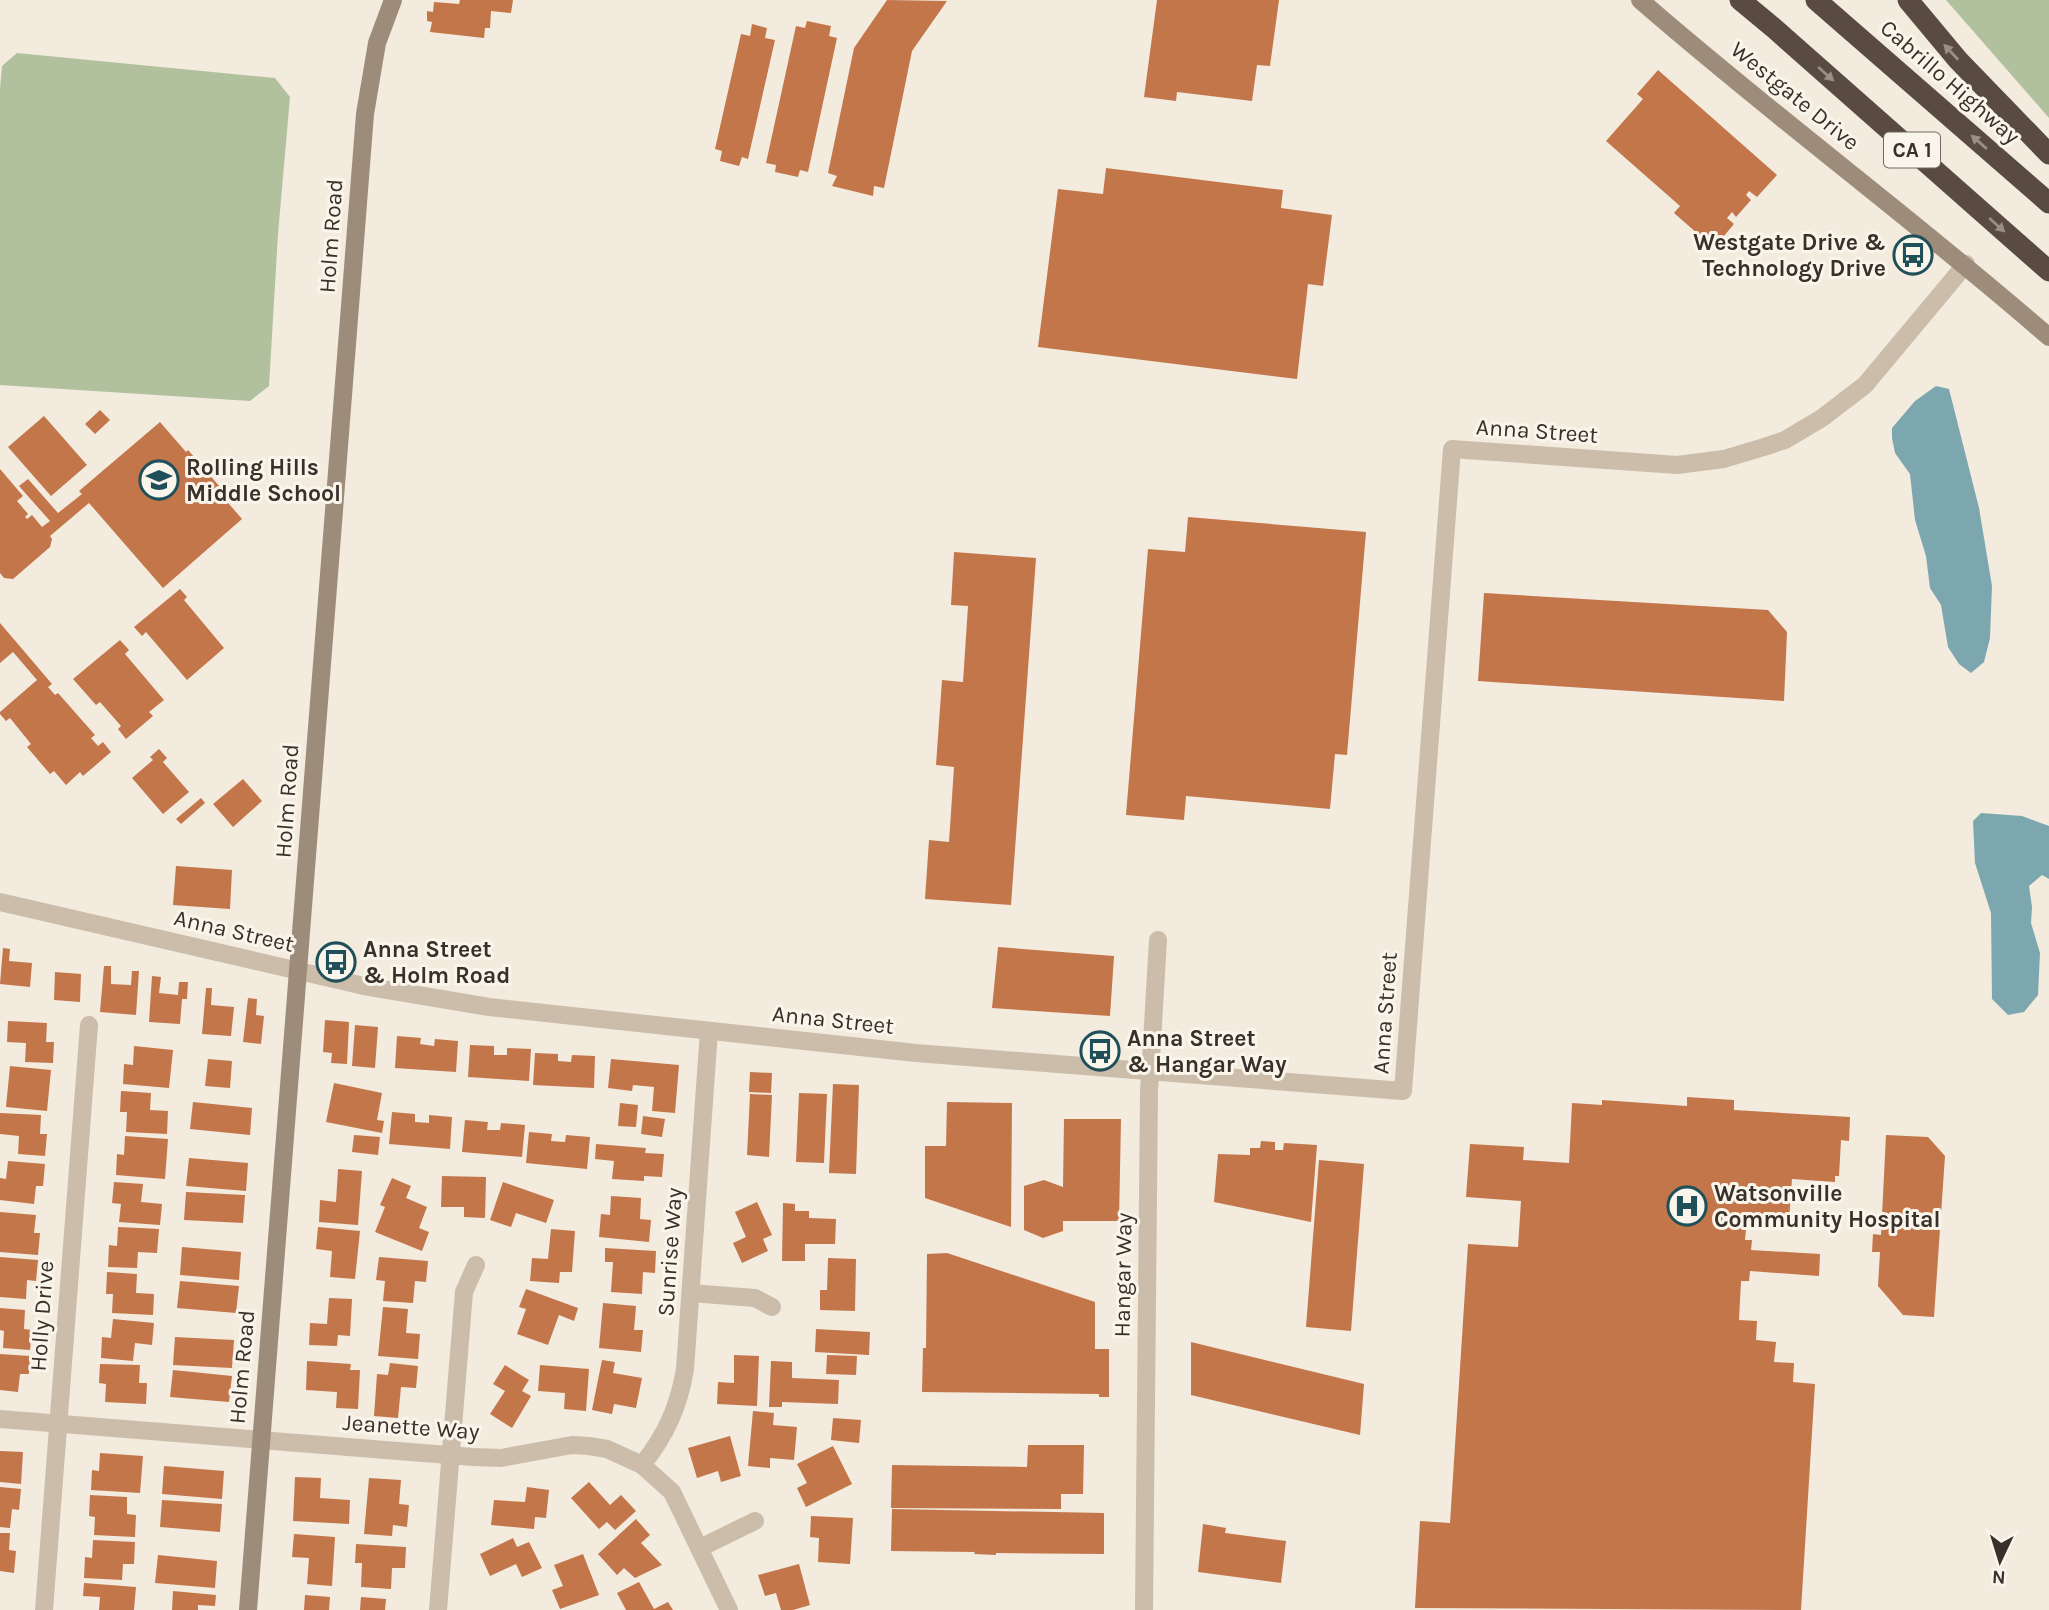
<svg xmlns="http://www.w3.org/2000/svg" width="2049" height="1610" viewBox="0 0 2049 1610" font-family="Karla,sans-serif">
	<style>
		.green { fill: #b1c19e }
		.water { fill: #7da7af }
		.building { fill: #c4764b }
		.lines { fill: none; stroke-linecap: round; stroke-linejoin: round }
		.street { stroke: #cbbdaa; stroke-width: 18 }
		.secondary { stroke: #9e8c7b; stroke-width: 18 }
		.highway { stroke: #594b41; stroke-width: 21 }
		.oneway { fill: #998f85 }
		.labels { text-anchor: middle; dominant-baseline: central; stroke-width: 6; stroke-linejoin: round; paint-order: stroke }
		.shield { fill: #faf5eb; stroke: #726b63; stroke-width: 2 }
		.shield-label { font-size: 21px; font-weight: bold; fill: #383029 }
		.street-label { font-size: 23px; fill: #383029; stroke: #faf5eb }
		.poi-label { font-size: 23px; font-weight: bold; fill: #383029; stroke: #faf5eb; text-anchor: start }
	</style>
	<rect width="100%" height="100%" fill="#f2ebde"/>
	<g class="green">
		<path d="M1946,0h103v118z"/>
		<path d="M17,53l258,25 15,19 -12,137 -9,152 -19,15 -250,-16v-296l2,-23z"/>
	</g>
	<g class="water">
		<path d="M1936,386l13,3 30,119 13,78 -2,52 -6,24 -13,11 -12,-9 -11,-17 -7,-42 -11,-17 -4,-32 -11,-36 -5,-46 -15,-21 -3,-15v-10l23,-27z"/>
		<path d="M1981,813l41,3 27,10v53l-7,-4 -13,11 3,21 -1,16 9,30 -2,42 -14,17 -16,3 -16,-16 -1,-86 -16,-50 -2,-42z"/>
	</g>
	<g class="building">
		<path d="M460,0h53l-2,13 -20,-2 -1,17h-5l-1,10 -54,-6 2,-10 -5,-1v-10l6,1 1,-10 25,2z"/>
		<path d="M887,0l60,1 -35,50 -28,137 -10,-2 -1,10 -41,-10 5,-10 -9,-3 26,-125z"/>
		<path d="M1157,0h122l-9,66 -13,-1 -5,36 -75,-9 -1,9 -32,-4z"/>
		<path d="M807,21l24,5 -2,10 8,2 -29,134 -8,-2 -2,7 -23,-5 1,-7 -10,-2 30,-137 9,2z"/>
		<path d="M752,24l15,4 -2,10 10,2 -27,119 -6,-2 -3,9 -19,-5 2,-10 -7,-2 26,-115 9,2z"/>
		<path d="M1658,70l119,105 -20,22 -8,-6 -3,4 5,5 -15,17 -4,-5 -5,6 7,6 -20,24 -40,-35 6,-7 -74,-65 37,-42 -6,-5z"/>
		<path d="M1106,168l177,22 -2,18 51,7 -9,71 -15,-2 -11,95 -259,-32 20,-158 45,5z"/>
		<path d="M100,410l10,10 -15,14 -10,-10z"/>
		<path d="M44,416l43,49 -36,31 -43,-49z"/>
		<path d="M160,422l26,30 2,-2 32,37 -3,3 25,29 -79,69 -74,-85 -39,33 2,3 -2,8 -37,32 -9,-1 -4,-5v-104l23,27 -6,5 11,13 -3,3 2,2 5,-4 10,12 8,-6 -31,-35 9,-7 30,34 24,-19 -3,-3z"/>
		<path d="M1188,517l178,15 -19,223 -12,-1 -5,55 -144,-13 -2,24 -58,-5 22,-266 37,3z"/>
		<path d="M954,552l82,6 -25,347 -86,-6 4,-59 20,2 5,-75 -18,-2 6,-85 21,2 5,-76 -17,-1z"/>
		<path d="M180,589l7,8 -3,3 40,48 -37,32 -41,-48 -4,4 -8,-9z"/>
		<path d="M1484,593l284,17 19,22 -3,69 -306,-20z"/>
		<path d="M0,623l52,61 -4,3 7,8 3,-2 37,42 -4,3 7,8 5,-4 8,10 -28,24 -3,-4 -14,13 -12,-14 -4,3 -23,-27 4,-3 -21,-26 -4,3 -6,-7v-2l37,-32 -24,-28 -13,11z"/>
		<path d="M120,640l9,10 -4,4 39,46 -15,12 4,4 -27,23 -8,-10 3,-3 -21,-24 -4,3 -23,-26z"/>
		<path d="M159,749l8,9 -4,4 26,30 -26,22 -31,-36 21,-18 -3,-3z"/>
		<path d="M243,779l19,22 -29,26 -20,-23z"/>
		<path d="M201,798l4,5 -24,21 -5,-5z"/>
		<path d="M176,866l56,4 -2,39 -57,-4z"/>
		<path d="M998,947l116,9 -4,60 -118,-8z"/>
		<path d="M3,948l7,1 -1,12 23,2 -2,24 -30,-3z"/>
		<path d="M104,966h7v18l20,1 1,-14h7l-3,44 -36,-3z"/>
		<path d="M55,972l26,2 -1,28 -26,-2z"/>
		<path d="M152,976l9,1 -2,16 19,2 1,-13h9l-1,17h-5l-2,25 -31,-2z"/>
		<path d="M206,988h6l-1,17 23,2 -3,29 -29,-2z"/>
		<path d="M248,998l9,1 -1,16 8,1 -3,28 -18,-2z"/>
		<path d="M325,1020l24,2 -2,42 -16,-1 1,-10 -9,-1z"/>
		<path d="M8,1021l39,2 -1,19h8l-1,21 -28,-1 1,-19 -19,-1z"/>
		<path d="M355,1025l23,2 -3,41 -23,-2z"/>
		<path d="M397,1036l24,2 -1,6 14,2 1,-7 23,2 -2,31 -61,-4z"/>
		<path d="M470,1045l24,1v9h13v-7l24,1 -2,32 -61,-4z"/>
		<path d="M134,1046l39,4 -4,38 -46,-4 1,-20 9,1z"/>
		<path d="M535,1053l23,1v7l13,1 1,-7 23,1 -1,32 -61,-3z"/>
		<path d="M208,1059l24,2 -2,27 -25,-2z"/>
		<path d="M611,1059l68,6 -4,48 -23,-2 2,-24 -21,-2 -1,6 -24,-3z"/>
		<path d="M10,1066l41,4 -4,41 -41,-4z"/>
		<path d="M750,1072l22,1 -1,20 -22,-1z"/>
		<path d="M334,1083l48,10 -5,27 7,1 -2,12 -56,-11z"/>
		<path d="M833,1084l26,1 -3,89 -27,-1z"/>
		<path d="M121,1091l30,2 -1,17 18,1 -1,23 -41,-2 1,-20h-7z"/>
		<path d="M799,1093l28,1 -3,69 -28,-1z"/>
		<path d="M750,1094l22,1 -3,62 -22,-2z"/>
		<path d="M1687,1097l47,3v10l116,7 -1,24 -8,-1 -2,36h-4v6l-43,-3 -3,42 -42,-2 -2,21h7l-1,10 69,4 -1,22 -69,-5 -1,10h-8l-2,39 18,1 -1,19 20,2 -2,20 20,1 -1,19 22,2 -14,226 -386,-2 5,-87 30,2 18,-279 50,3 3,-46 -55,-4 4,-53 54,3 -1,13 46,3 3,-60 30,2v-5l85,6z"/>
		<path d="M193,1102l59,6 -2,27 -60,-6z"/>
		<path d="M947,1102l65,1 -1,124 -86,-29v-52h21z"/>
		<path d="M620,1103l18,2 -2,22 -18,-1z"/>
		<path d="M392,1112l23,2v8l14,1v-8l23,2 -2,32 -61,-5z"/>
		<path d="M0,1113l41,2 -1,19h7l-2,22 -27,-2 1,-18 -19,-2z"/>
		<path d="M643,1116l22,3 -3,18 -21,-3z"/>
		<path d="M1064,1119h57l-2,102h-56v10l-20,7 -19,-8v-44l20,-6 19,7z"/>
		<path d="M465,1120l23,2 -1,8h13l1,-7 24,2 -3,32 -60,-5z"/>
		<path d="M529,1132l23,2 -1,7 14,1 1,-7 24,2 -3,32 -61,-6z"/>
		<path d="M354,1135l26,2 -2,18 -26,-3z"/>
		<path d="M1886,1135l42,2 17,19 -11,161 -31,-2 -25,-29 2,-34h-8l1,-18 8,1z"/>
		<path d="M125,1136l43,3 -3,40 -49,-4 1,-21 7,1z"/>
		<path d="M1261,1141l14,1v8h8l1,-7 33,2 -6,77 -97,-20 4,-48 32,1v-7h10z"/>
		<path d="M596,1144l50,4 -1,5 19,1 -2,23 -18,-1v5l-32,-2 2,-18 -19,-2z"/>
		<path d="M189,1158l59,5 -2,28 -60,-5z"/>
		<path d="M1319,1160l45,4 -13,167 -45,-4z"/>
		<path d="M8,1161l37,3 -2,22h-7l-2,18 -34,-4v-22l6,1z"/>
		<path d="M338,1169l24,2 -4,54 -39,-3 1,-22 16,2z"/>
		<path d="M442,1176l44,1 -1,41 -21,-1v-10h-23z"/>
		<path d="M392,1178l19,8 -5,12 21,9 -8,21 10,4 -7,19 -47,-19 10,-25 -5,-2z"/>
		<path d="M114,1182l29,2 -2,18 21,2 -2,21 -41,-3 2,-18 -9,-1z"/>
		<path d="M503,1182l51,18 -8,23 -30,-10 -5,14 -21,-7z"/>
		<path d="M186,1192l59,3 -2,28 -59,-3z"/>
		<path d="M611,1196l30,2 -1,21 11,1 -2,22 -50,-5 2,-23 9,1z"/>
		<path d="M757,1202l15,33 -9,4 5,12 -26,12 -9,-20 13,-6 -11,-25z"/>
		<path d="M783,1203l12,1v7h14v7l27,1 -1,25h-30v17h-23z"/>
		<path d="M0,1212l36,3 -2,18h6l-2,22 -38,-3z"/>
		<path d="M118,1227l41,2 -2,24 -19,-1 -1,16 -29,-1 1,-22 8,1z"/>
		<path d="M318,1227l42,4 -5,48 -25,-2 2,-26 -16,-2z"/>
		<path d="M551,1229l24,2 -3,41h-12l-1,11 -29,-2 2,-23 16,1z"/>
		<path d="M182,1247l59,5 -2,28 -59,-5z"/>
		<path d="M605,1248l51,3 -1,22 -12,-1 -1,22 -31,-2 2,-30h-8z"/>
		<path d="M947,1253l148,49v47h14v48h-10v-3l-177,-2 1,-44h3l1,-94z"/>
		<path d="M0,1257l38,3 -2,21 -9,-1 -1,19 -26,-2z"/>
		<path d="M379,1257l49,4 -2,21 -11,-1 -2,22 -30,-2 2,-20 -9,-1z"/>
		<path d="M828,1258l28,1 -1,52 -35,-1v-20h7z"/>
		<path d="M107,1272l30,2 -1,19 18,1 -1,21 -41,-2 1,-19h-7z"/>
		<path d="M180,1281l59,5 -3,27 -59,-5z"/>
		<path d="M526,1289l52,19 -4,13 -15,-6 -11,30 -31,-11 9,-25 -7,-2z"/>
		<path d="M329,1298l23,1 -2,37 -12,-1 -1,11 -28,-1 1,-22 17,1z"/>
		<path d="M603,1303l33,3 -2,24h9l-2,22 -42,-4z"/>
		<path d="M383,1307l25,2 -2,24 14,1 -2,25 -40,-3z"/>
		<path d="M0,1308l25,2 -1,19 8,1 -2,20 -27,-2 1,-17 -4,-1z"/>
		<path d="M113,1319l41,4 -2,22 -17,-2 -2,18 -32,-3 1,-21 9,1z"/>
		<path d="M816,1329l54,3 -1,23 -54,-3z"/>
		<path d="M175,1337l59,3 -2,28 -59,-3z"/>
		<path d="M1191,1342l173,42 -4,51 -169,-40z"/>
		<path d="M0,1354l30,2 -1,18h-9l-2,18 -18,-2z"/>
		<path d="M734,1355l25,1 -2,50 -40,-2 1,-22 16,1z"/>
		<path d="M827,1355l30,1 -1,19 -30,-1z"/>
		<path d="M602,1360l13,2 -2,11 29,5 -6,30 -22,-4 -2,10 -20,-4z"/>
		<path d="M307,1361l44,3 -1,6h10l-2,39 -22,-1 1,-16 -31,-2z"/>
		<path d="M771,1361l21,1v16l47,2 -1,24 -56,-2v5h-13z"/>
		<path d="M390,1363l28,3 -2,22 -15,-1 -3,31 -24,-2 3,-42 11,1z"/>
		<path d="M100,1364l40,1 -1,18h8l-1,21 -41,-2 1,-18 -7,-1z"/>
		<path d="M505,1365l24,15 -7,11 9,5 -19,32 -22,-14 15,-23 -12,-7z"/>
		<path d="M540,1365l49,4 -3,42 -22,-2 1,-16 -27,-2z"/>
		<path d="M173,1370l59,6 -3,26 -59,-5z"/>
		<path d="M753,1411l21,2 -1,12 24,2 -3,33 -24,-2v10l-22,-2z"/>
		<path d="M833,1418l28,2 -2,23 -28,-3z"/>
		<path d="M730,1436l11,40 -20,6 -3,-11 -21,7 -9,-30z"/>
		<path d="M1028,1445h56l-1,49h-22v15l-170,-1 1,-43 135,2z"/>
		<path d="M833,1446l19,38 -46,23 -9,-19 10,-5 -10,-19z"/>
		<path d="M0,1451l23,1 -2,32 -21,-2z"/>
		<path d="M100,1453l43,3 -3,37 -49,-3 1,-20 7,1z"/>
		<path d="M164,1466l60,5 -2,28 -60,-5z"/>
		<path d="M295,1477l26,1 -1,20 30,2 -1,24 -56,-3z"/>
		<path d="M369,1478l32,2 -2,24 10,1 -2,22 -14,-2 -1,11 -28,-2z"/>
		<path d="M589,1482l21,23 11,-10 15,16 -21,19 -8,-8 -8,7 -28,-31z"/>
		<path d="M0,1487l21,2 -2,21 -7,-1 -2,19 -10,-1z"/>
		<path d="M527,1487l22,3 -3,28 -11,-1 -1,12 -43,-4 3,-25 31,2z"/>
		<path d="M90,1495l37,2v17l9,1 -1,22 -41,-2 1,-18 -6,-1z"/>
		<path d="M162,1500l60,4 -2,28 -60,-5z"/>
		<path d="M892,1509l212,4v41l-108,-1v2l-22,-1 1,-2 -84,-1z"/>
		<path d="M811,1516l42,2 -3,46 -32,-2 1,-24 -9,-1z"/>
		<path d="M636,1519l14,16 -9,8 21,22 -27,13 -11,-10 -7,7 -19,-21z"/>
		<path d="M1203,1524l23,4 -1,5 61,8 -5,42 -83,-11z"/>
		<path d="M0,1533h10l-1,17 7,1 -2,22 -14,-2z"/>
		<path d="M294,1534l41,3 -3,49 -25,-2 2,-26 -17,-1z"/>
		<path d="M513,1538l4,9 12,-5 13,26 -20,9 -6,-13 -26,12 -10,-22z"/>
		<path d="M93,1540l42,2 -1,22h-11l-1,16 -38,-2 1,-21 7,1z"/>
		<path d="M356,1544l50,3 -1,21h-13l-1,21 -30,-2 1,-24h-7z"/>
		<path d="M583,1554l16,41 -39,14 -8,-19 11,-4 -9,-21z"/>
		<path d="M158,1555l59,6 -2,27 -60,-5z"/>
		<path d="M799,1564l11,41 -17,5h-12l-5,-17 -11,3 -7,-21z"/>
		<path d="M639,1582l15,27 14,-7 5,8h-47l-9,-17z"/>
		<path d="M84,1583l52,4 -2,23h-35l1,-13 -17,-1z"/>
		<path d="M173,1591l43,4 -1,11 -17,-1v5h-26z"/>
		<path d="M305,1595l25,2 -1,13h-25z"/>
		<path d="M361,1597l25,2 -1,11h-25z"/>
	</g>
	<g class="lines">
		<g class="street">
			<path d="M0,902l364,84 125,21 427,46 487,38 49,-642 225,16 47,-6 40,-12 21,-7 37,-22 43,-33 101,-121"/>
			<path d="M691,1293l64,5 17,9"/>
			<path d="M0,1419l473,38 28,1 71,-13 17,1 18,3 35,16 30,27 57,118"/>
			<path d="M642,1465c24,-30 37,-59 43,-96l24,-338"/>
			<path d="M700,1548l55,-27"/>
			<path d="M44,1610l45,-585"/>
			<path d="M438,1610l26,-318 12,-27"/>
			<path d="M1144,1610l5,-518 9,-152"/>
		</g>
		<g class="secondary">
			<path d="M1640,0c133,116 276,221 409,337"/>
			<path d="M248,1610l117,-1496 12,-71 16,-43"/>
		</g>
		<g class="highway">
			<path d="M1740,0l35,29 274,242"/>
			<path d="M1816,0l233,203"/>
			<path d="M1908,0l50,60 91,94"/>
		</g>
	</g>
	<defs><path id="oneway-solid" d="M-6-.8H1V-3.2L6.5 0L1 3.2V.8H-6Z" transform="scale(1.75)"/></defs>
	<g class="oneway">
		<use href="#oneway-solid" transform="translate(1951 52) rotate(-133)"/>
		<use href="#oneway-solid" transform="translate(1826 74) rotate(42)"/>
		<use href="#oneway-solid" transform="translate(1979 142) rotate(-139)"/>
		<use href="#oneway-solid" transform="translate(1997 225) rotate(42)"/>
	</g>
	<defs>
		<g id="bus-ring" transform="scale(2.0125)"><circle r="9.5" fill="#faf5eb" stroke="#1f4f59" stroke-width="1.5"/><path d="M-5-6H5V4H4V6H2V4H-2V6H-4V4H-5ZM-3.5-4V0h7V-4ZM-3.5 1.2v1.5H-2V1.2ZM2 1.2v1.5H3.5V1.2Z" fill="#1f4f59"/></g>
		<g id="school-ring" transform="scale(2.0125)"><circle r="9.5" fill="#faf5eb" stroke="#1f4f59" stroke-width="1.5"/><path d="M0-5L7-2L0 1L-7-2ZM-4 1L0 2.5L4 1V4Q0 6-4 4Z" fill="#1f4f59"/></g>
		<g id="hospital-ring" transform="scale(2.0125)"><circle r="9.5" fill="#faf5eb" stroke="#1f4f59" stroke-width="1.5"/><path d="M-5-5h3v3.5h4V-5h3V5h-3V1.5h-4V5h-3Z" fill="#1f4f59"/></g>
	</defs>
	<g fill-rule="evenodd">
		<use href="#bus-ring" x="1913" y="255"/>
		<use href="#school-ring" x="159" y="480"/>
		<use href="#bus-ring" x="336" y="962"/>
		<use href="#bus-ring" x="1100" y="1051"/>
		<use href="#hospital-ring" x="1687" y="1206"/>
	</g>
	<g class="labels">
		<rect class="shield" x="1884" y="132.5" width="56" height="35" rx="5"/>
		<g class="shield-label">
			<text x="1912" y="150">CA 1</text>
		</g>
		<g class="street-label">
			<text transform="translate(1950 82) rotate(41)">Cabrillo Highway</text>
			<text transform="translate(1795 96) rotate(39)">Westgate Drive</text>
			<text transform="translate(331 236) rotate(-86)">Holm Road</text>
			<text transform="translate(1537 431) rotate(4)">Anna Street</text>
			<text transform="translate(287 801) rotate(-86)">Holm Road</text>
			<text transform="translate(234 931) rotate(13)">Anna Street</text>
			<text transform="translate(1385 1013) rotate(-86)">Anna Street</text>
			<text transform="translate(833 1020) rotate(6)">Anna Street</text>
			<text transform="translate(670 1252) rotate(-86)">Sunrise Way</text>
			<text transform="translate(1123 1275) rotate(-89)">Hangar Way</text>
			<text transform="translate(42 1316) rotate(-86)">Holly Drive</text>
			<text transform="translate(242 1367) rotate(-85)">Holm Road</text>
			<text transform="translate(411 1427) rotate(4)">Jeanette Way</text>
		</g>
		<g class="poi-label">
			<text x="1886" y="242" text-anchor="end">Westgate Drive &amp;<tspan x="1886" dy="26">Technology Drive</tspan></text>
			<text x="186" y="467">Rolling Hills<tspan x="186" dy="26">Middle School</tspan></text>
			<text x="363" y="949">Anna Street<tspan x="363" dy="26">&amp; Holm Road</tspan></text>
			<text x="1127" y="1038">Anna Street<tspan x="1127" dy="26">&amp; Hangar Way</tspan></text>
			<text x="1714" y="1193">Watsonville<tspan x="1714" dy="26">Community Hospital</tspan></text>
		</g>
	</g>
	<g transform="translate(2000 1561) rotate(184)" stroke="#faf5eb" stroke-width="5" paint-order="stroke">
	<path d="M0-5L12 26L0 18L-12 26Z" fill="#383029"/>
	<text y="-10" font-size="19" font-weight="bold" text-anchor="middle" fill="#383029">N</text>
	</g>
</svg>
